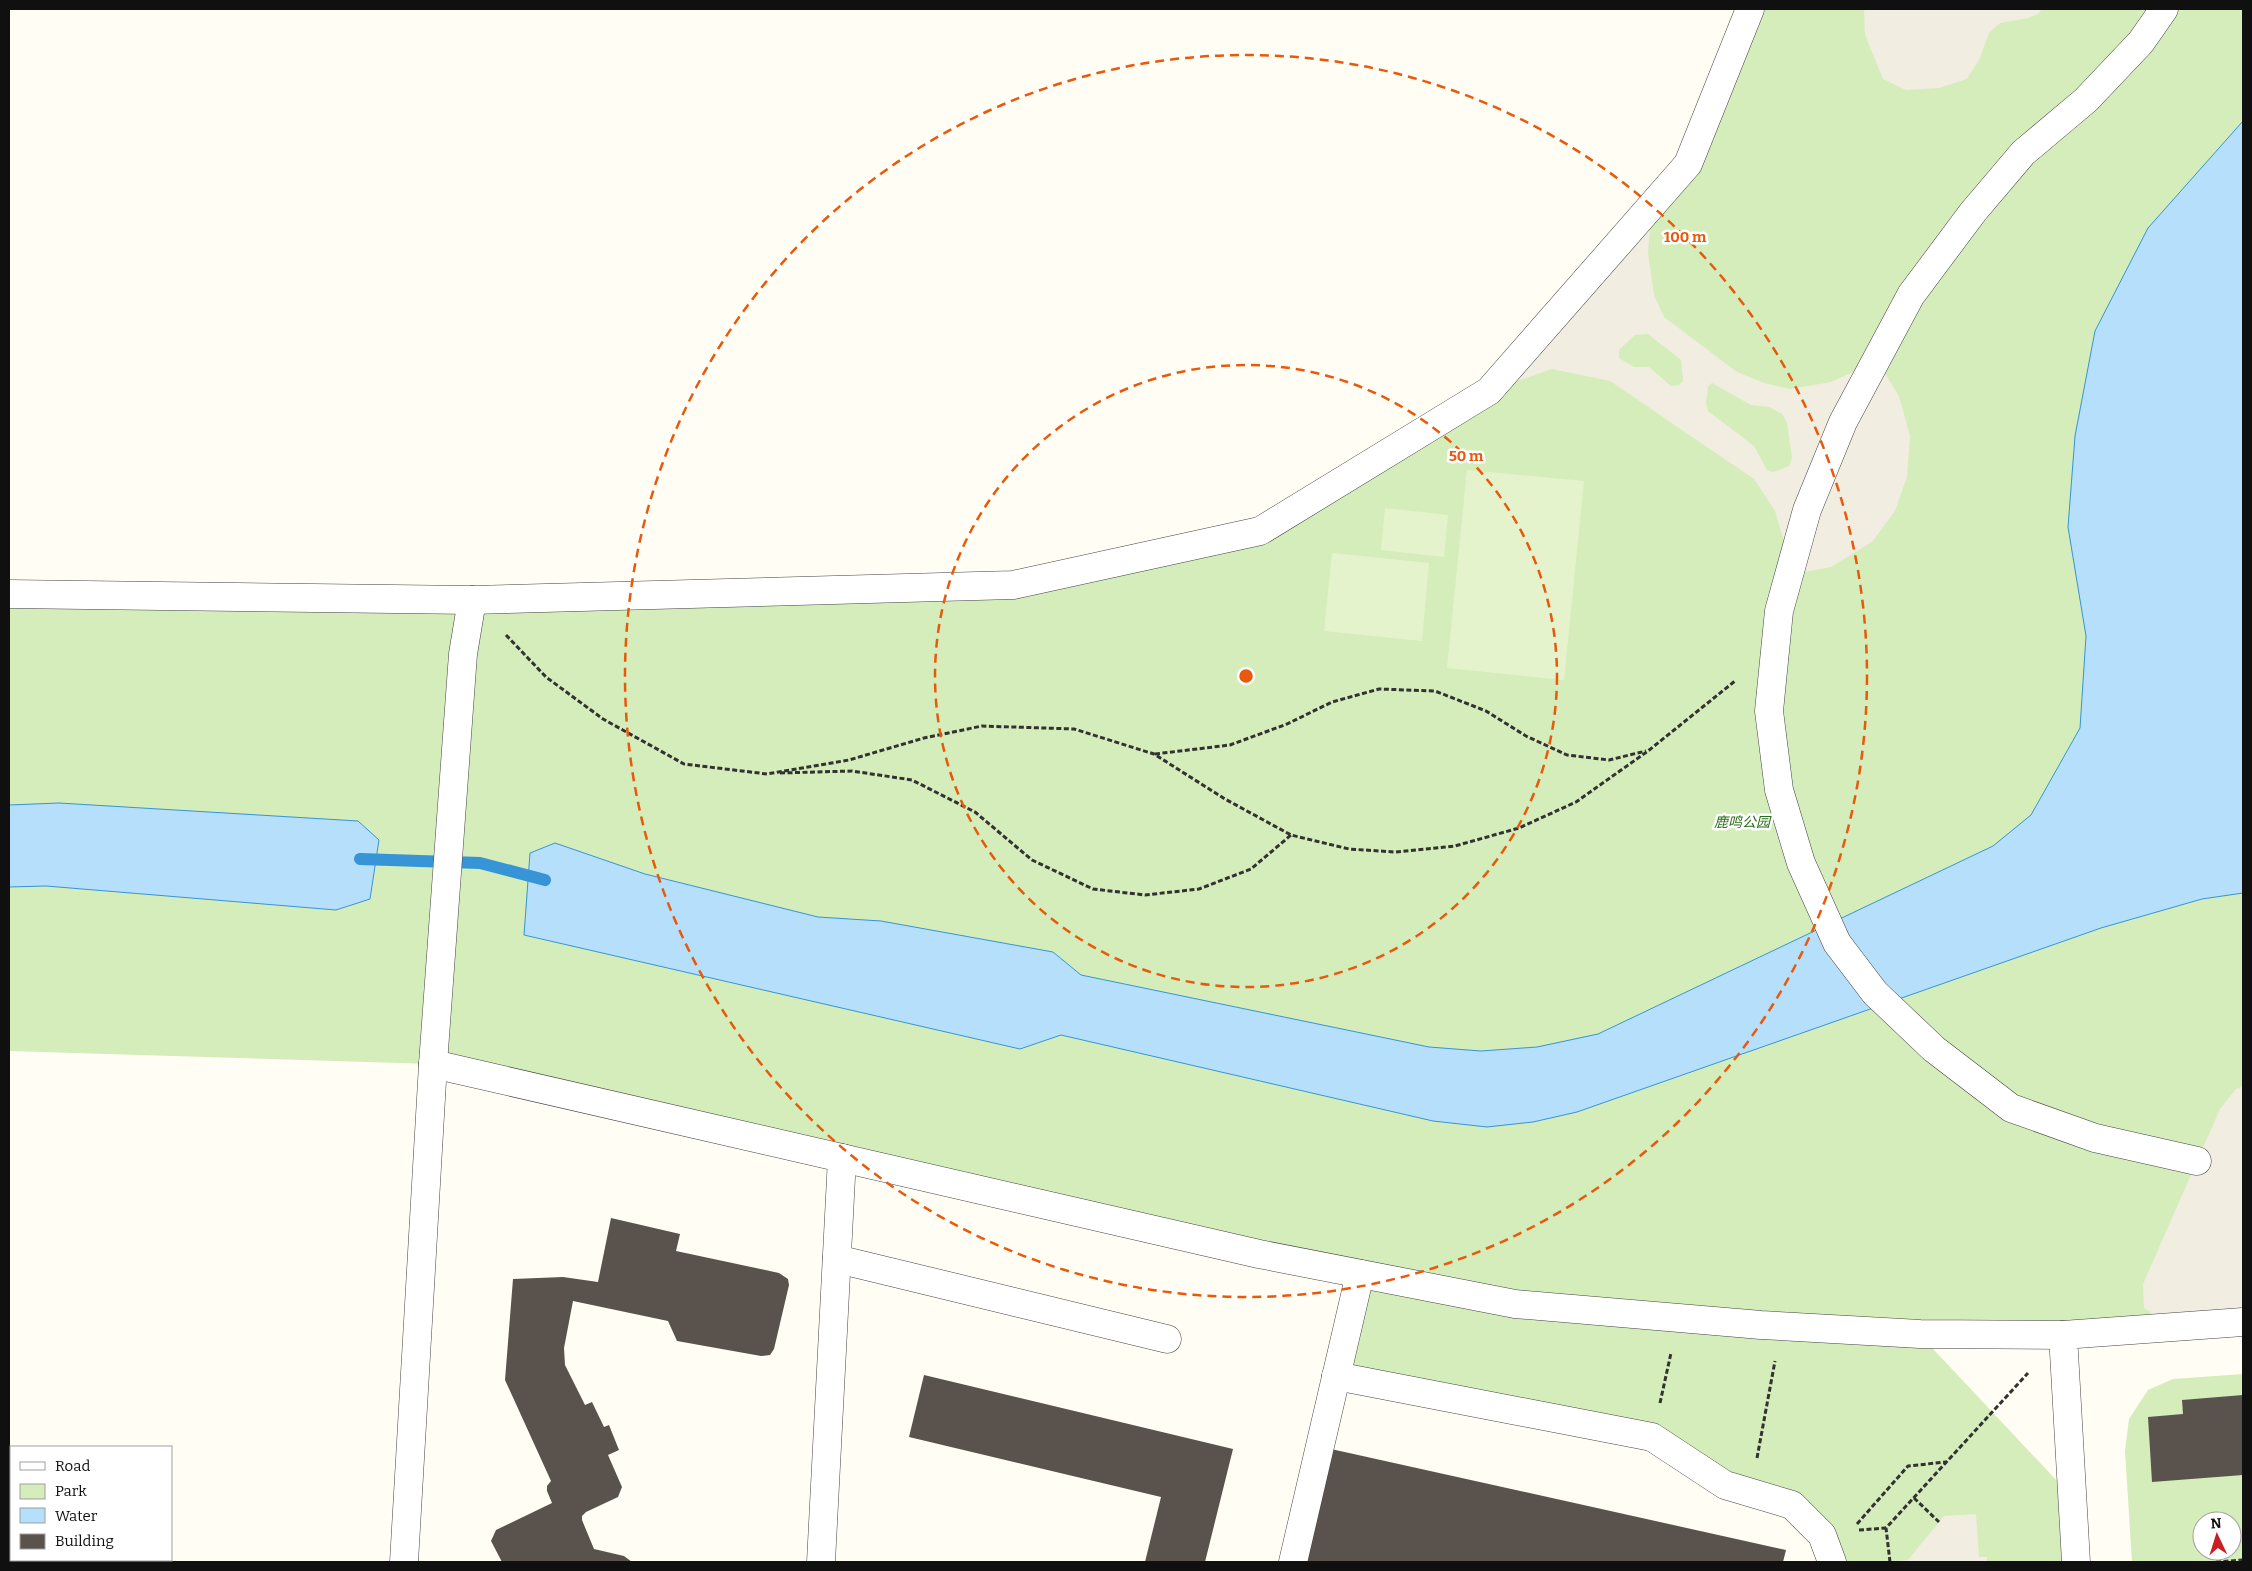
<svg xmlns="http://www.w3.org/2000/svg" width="2252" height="1571" viewBox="0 0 2252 1571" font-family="Bitter,'Noto Sans SC',serif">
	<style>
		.green { fill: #d4edba; fill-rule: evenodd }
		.pitch { fill: #e5f3cc }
		.plaza { fill: #f1ede1; fill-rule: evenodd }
		.water { fill: #b5dffa; stroke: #3794d6 }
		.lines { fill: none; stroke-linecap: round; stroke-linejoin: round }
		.stream { stroke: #3794d6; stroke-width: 12 }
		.building { fill: #5a524c }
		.minor-casing { stroke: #434343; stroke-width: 29 }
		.path { stroke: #323232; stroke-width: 3; stroke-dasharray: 5 2.5; stroke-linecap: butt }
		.minor { stroke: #fff; stroke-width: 28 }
		.ring { fill: none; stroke: #e8590c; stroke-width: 2.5; stroke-dasharray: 9 6 }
		.labels { text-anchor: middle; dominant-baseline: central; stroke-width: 5; stroke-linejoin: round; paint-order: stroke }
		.park-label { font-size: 14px; font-style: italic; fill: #2b6e1b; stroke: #fff }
		.centre { fill: #e8590c; stroke: #fff; stroke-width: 2.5 }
		.ring-label { font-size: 15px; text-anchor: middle; font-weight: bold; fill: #e8590c; stroke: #fff; stroke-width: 5; stroke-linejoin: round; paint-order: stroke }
	</style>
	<rect width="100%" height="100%" fill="#fffdf4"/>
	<g class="green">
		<path d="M1750,9h493v1313l-323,13 152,162 4,65h-244l-10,-27 -170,-98 -316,-61 24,-102 -927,-210 -424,-13v-457l1004,-9 247,-54 229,-140 199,-227z"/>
		<path d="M2243,1374v188h-111l-7,-111 4,-32 19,-29 25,-11zM2202,1521h30v30h-30z"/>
	</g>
	<g class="pitch">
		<path d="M1467,470l117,11 -20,199 -117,-12z"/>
		<path d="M1385,508l63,7 -4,42 -63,-7z"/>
		<path d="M1332,553l97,10 -7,78 -98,-10z"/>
	</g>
	<g class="plaza">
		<path d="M1864,9h178l-4,5 -10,4 -28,5 -11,10 -9,25 -13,21 -28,9 -33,2 -23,-11 -18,-44z"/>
		<path d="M1652,206l-4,47 6,42 10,22 73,55 27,11 26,6 41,-7 46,-21 22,35 11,40 -3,41 -12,34 -23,31 -41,25 -42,8 -4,-30 -10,-34 -21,-32 -144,-98 -58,-12 -63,22zM1648,334l33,26 2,21 -4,4 -8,1 -22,-19h-15l-15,-9v-8l16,-15zM1712,383l39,22 18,2 13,7 5,9 5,35 -3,8 -16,6 -6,-2 -13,-24 -46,-35 -2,-8 2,-17z"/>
		<path d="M2243,1086v236l-71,5 -28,-19 -1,-24 77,-175 16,-20z"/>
		<path d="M1976,1514l3,43h8v5h-97l18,-2 36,-44z"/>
	</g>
	<g class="water">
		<path d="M2243,121v772l-41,6 -101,29 -524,184 -44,10 -46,5 -54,-6 -372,-86 -41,14 -496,-114 6,-82 25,-10 90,31 173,43 63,4 172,31 28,23 348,72 52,4 56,-4 61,-13 395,-188 38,-31 49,-87 6,-92 -18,-109 7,-91 20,-105 53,-103z"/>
		<path d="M59,803l299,18 21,19 -9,59 -34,11 -290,-24 -37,1v-82z"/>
	</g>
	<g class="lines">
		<path class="stream" d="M360,859l120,4 65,17"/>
	</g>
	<g class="building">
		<path d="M611,1218l69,16 -4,17 103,22 9,6 1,6 -15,64 -4,6 -9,1 -84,-15 -9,-20 -95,-20 -9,47 1,17 20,40 7,-3 12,25 5,-2 10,25 -11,5 14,32 -4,10 -32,15 -4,4v4l12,29 30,7 8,6h-130l-11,-21 5,-11 56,-27 -5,-12v-5l4,-5 -46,-101 8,-101 50,-2 35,5z"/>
		<path d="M924,1375l309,74 -28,113h-60l16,-65 -252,-60z"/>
		<path d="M2243,1395v80l-91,7 -4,-65 35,-3 -1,-14z"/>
		<path d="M1331,1449l455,101 -3,12h-477z"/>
	</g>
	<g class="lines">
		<g class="minor-casing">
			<g id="minor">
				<path d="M2164,9l-23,33 -55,58 -63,53 -50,59 -62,83 -68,127 -36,88 -28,101 -10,100 10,79 22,73 36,80 38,50 59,56 77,59 84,30 102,23"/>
				<path d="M9,594l463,6 541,-15 247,-54 229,-140 199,-227 62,-155"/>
				<path d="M433,1064l826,190 256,50 246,21 159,9 143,1"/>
				<path d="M837,1259l330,80"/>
				<path d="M1336,1376l316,61 73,48 67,20 30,30 10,27"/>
				<path d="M404,1562l29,-498 30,-410 9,-54"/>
				<path d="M821,1562l21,-404"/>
				<path d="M1293,1562l67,-288"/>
				<path d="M2076,1562l-13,-227 180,-13"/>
			</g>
		</g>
		<g class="path">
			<path d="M506,635l40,42 57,42 81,45 83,10 82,-14 75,-22 58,-12 92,3 80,25 71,45 66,36 58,14 46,3 60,-6 64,-18 57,-26 72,-51 87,-70"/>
			<path d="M1155,754l75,-9 57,-21 45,-22 47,-13 56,2 51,20 40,25 41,19 42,5 37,-9"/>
			<path d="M780,773l72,-2 60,9 63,32 57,48 61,29 52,6 54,-6 52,-20 40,-34"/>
			<path d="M1660,1403l11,-50"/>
			<path d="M1757,1458l18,-97"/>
			<path d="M1914,1498l25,24"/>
			<path d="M1857,1524l51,-58 38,-4"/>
			<path d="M1859,1530l27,-2"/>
			<path d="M1890,1562l-4,-34 142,-155"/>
			<path d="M2216,1562l27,-2"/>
		</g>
		<use href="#minor" class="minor"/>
	</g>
	<g class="ring">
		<circle cx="1246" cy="676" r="311"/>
		<circle cx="1246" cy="676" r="621"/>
	</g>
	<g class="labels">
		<g class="park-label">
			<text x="1742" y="822">鹿鸣公园</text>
		</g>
	</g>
	<circle cx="1246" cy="676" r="8" class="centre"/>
	<g class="ring-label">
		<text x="1685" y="242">100 m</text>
		<text x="1466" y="461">50 m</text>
	</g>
	<rect width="2252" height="1571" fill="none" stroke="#101010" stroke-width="20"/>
	<rect x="10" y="1446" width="162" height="115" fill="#ffffff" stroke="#9f9f9f"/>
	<rect x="20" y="1462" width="25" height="8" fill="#ffffff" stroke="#9f9f9f"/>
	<text x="55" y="1471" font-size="15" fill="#101010">Road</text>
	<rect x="20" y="1484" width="25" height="15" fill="#d4edba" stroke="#9f9f9f"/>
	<text x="55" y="1496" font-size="15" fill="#101010">Park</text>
	<rect x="20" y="1508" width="25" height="15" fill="#b5dffa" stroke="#9f9f9f"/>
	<text x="55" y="1521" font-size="15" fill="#101010">Water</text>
	<rect x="20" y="1534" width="25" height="15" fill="#5a524c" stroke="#9f9f9f"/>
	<text x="55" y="1546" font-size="15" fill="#101010">Building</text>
	<g transform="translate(2217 1536) rotate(356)"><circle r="24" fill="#ffffff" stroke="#9f9f9f"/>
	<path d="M0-4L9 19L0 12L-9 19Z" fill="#cb1e24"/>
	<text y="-8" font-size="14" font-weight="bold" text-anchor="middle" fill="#101010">N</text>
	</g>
</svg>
